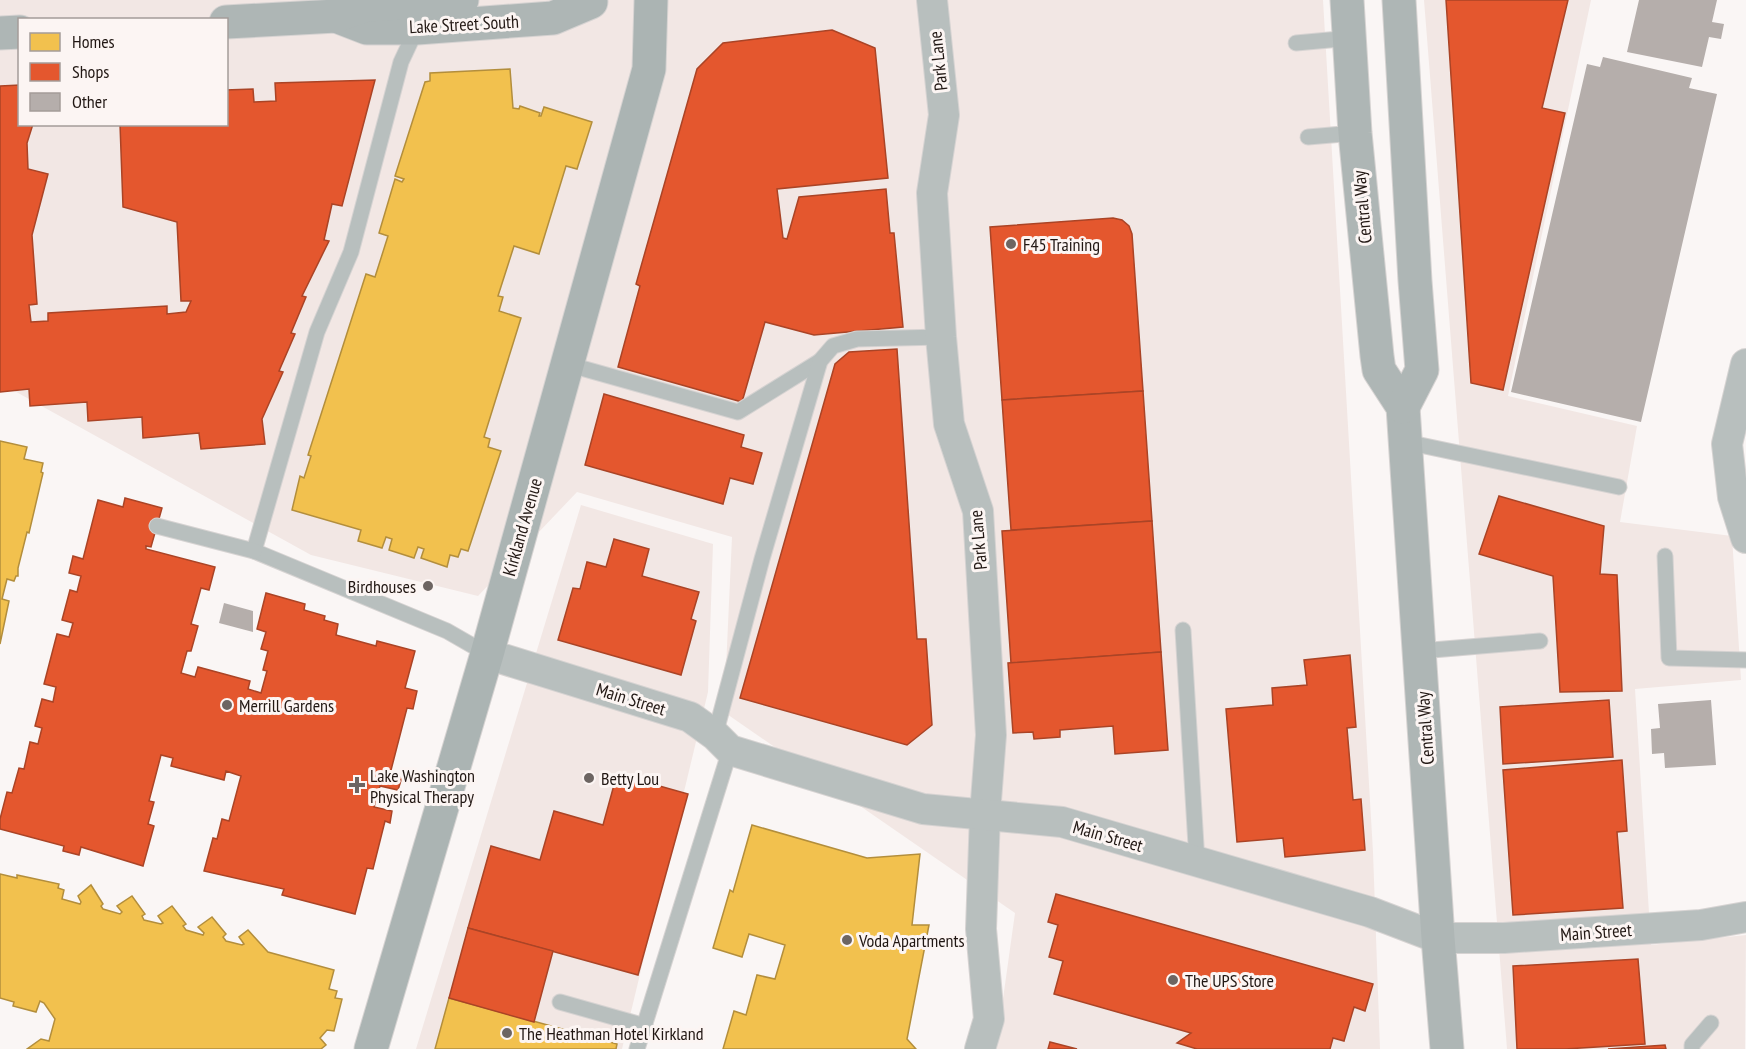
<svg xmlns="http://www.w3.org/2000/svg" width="1746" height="1049" viewBox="0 0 1746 1049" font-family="'PT Sans Narrow',sans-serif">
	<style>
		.built { fill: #f2e7e4; fill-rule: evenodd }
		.homes { fill: #f2c14e; stroke: #b38e3c; stroke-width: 1.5 }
		.shops { fill: #e4572e; stroke: #aa4426; stroke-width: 1.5 }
		.building { fill: #b5aeab }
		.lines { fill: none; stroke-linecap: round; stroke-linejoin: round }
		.service-casing { stroke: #d6d3d2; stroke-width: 17 }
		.minor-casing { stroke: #d6d3d2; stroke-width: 32 }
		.secondary-casing { stroke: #d6d3d2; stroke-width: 35 }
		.primary-casing { stroke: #d6d3d2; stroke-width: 35 }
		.service { stroke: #b8bfbe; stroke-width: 15 }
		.minor { stroke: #b8bfbe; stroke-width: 30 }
		.secondary { stroke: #abb4b3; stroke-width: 33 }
		.primary { stroke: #aeb6b5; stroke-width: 33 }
		.poi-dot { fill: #6d6562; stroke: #fcf5f3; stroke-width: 2 }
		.labels { text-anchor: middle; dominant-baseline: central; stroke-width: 6; stroke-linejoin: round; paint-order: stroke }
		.street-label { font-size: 18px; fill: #211713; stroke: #fcf5f3 }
		.poi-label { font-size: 18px; fill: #211713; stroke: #fcf5f3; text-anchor: start }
	</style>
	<rect width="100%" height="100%" fill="#faf6f5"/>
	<g class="built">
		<path d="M0,0h1323l50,852 7,197h-384l19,-136 -291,-201 8,-175 -155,-45 -99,104 -167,-41 -311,-172zM20,20h206v104h-206z"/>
		<path d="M1424,0h167l-83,396 129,30 -17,96 112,14 9,144 -106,9 16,256 95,-10 -1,114h-238z"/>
		<path d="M581,505l132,39 -5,148 -86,357h-206z"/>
	</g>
	<g class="homes">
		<path d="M510,69l3,39 6,1 1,-3 20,7 -1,3h2l3,-9 48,15 -15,47 -11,-3 -27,88 -25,-8 -16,50 5,1 -4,14 22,7 -37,119 6,2 -2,8 13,4 -33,100 -7,-2 -3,8 -8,-2 -3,12 -26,-9 3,-9 -6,-2 -4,11 -25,-8 3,-11 -6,-2 -4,11 -24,-7 3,-11 -69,-20 8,-34 4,2 7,-22 -3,-1 58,-181 9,3 13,-41 -9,-3 16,-54 7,3 2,-3 -9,-3 30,-94 5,-1v-8z"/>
		<path d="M0,441l27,6 -3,12 19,4 -2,9 2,1 -14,60 -2,-1 -9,36v8h-2l-2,5 -7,-2 -5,20 7,2 -9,43z"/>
		<path d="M752,825l115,33 53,-4 -8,71h17l-22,114 9,10h-193l11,-38 12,4 11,-40 18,4 10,-34 -36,-11 -7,23 -29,-9 17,-58 3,2z"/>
		<path d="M0,874l17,4v-3l42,9 -1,4 6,2 -2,9 18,5 1,-2 -3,-6 13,-11 12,19 -2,2 2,3 17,5 2,-2 -5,-6 15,-10 13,18 -3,2 2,4 17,4 2,-1 -5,-7 14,-10 14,18 -3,2 3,4 17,5 1,-2 -6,-6 14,-10 14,17 -3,3 3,4 16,4 2,-1 -5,-7 9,-7 20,22 66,18 -5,19 8,2 -2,7 7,1 -8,32 -7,-1 -7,8 6,7 -5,4h-294l14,-10 8,2 6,-22 -11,-16 -4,-2 -4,11 -23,-6 1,-4 -14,-4z"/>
		<path d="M449,998l168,46 -1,5h-181z"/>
	</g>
	<g class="shops">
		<path d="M1446,0h122l-26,108 23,5 -62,277 -32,-7z"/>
		<path d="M832,30l43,18 13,130 -111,11 6,49 4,1 12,-42 87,-8 4,44h4l9,94 -89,8 -49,-13 -23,80 -124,-35 22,-81 -4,-2 61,-215 26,-26z"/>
		<path d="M375,80l-33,126 -10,-2 -8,36 5,1 -27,55 4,1 -15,36 4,1 -16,37 4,1 -21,47 3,25 -64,5 -2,-16 -56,5 -1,-21 -54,4 -1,-19 -57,4 -1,-17 -29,3v-306l20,-1v39h13l-6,19 1,26 20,5 -16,61 5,69 -8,1 2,17 17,-1v-8l119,-7v8l19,-2 5,-11h-10l-4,-79 -54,-15 -3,-83h106v-34l27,-1 1,13 22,-1 -1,-18z"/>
		<path d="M1113,218l9,2 7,6 3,8 11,157 -141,9 -12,-173z"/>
		<path d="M897,349l20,290h9l6,86 -25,20 -167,-47 95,-334 14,-12z"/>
		<path d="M1143,391l9,130 -141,9 -9,-130z"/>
		<path d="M604,394l140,41 -3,12 21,6 -9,31 -23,-6 -7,26 -138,-39z"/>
		<path d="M1499,496l105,30 -4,48 17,1 5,116 -62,1 -7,-116 -74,-22z"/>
		<path d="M125,498l37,10 -11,39 -5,-1v3l69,18 -6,23 -8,-2 -10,36 7,2 -7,25h-4l-6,22 14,4 3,-10 52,14 -2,8 13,4 6,-22 -4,-1 5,-19 -7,-2 5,-17 -9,-3 9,-36 39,11 -1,6 21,6 -1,4 14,4 -2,11 40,11 1,-5 38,10 -10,37 12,3 -4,18 -6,-1 -17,66 12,3 -4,13 -18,-4 -6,21 18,4 -2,12 -5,-2 -12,48 -6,-1 -12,46 -73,-19 2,-6 -80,-18 9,-33 4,1 5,-20 7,2 12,-45 -15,-5 -2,9 -53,-14 2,-8 -12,-3 -12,46 5,1 -6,22 6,2 -11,40 -62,-19 -2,8 -16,-4 1,-5 -64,-17v-10l7,-27 5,1 7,-25 5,1 6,-27 8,2 4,-16 -7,-2 7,-27 11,3 3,-15 -12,-3 13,-50 12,3 4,-14 -11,-3 8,-30 7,2 4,-16 -12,-3 4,-17 10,3 15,-59 25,7z"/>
		<path d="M1152,521l9,131 -150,11 -9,-132z"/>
		<path d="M614,539l35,10 -7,27 57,16 -8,27 5,2 -15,54 -123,-35 15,-52 7,1 7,-27 19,5z"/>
		<path d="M1161,652l7,98 -53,4 -2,-28 -53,4v7l-26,2 -1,-7 -20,1 -5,-70z"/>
		<path d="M1350,655l6,72 -9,1 6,72 8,-1 4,51 -80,7 -2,-19 -46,4 -11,-133 47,-4 -1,-17 35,-3 -3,-25z"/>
		<path d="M1609,700l4,57 -110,7 -3,-57z"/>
		<path d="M1622,760l5,71 -10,1 6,76 -110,7 -10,-145z"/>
		<path d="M617,774l71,20 -50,181 -170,-47 23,-82 49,14 14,-49 49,14z"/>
		<path d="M1056,894l317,90 -8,27 -11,-4 -10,34 -11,-3 -3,11h-133l-20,-6 14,-10 -137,-39 9,-33 -14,-4 9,-32 -10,-3z"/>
		<path d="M468,928l85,23 -19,71 -85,-24z"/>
		<path d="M1638,959l7,85 -80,5h-48l-4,-83z"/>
		<path d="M1050,1042l27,7h-29z"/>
		<path d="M1665,1045l1,4h-58z"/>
	</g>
	<g class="building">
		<path d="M1639,0h78l-5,22 12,2 -3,15 -12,-2 -7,30 -75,-15z"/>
		<path d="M1603,57l89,21 -3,10 28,6 -76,328 -130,-30 76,-328 13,3z"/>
		<path d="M224,603l29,8v21l-34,-9z"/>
		<path d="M1711,700l5,65 -51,3 -1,-15 -12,1 -1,-25 9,-1 -2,-24z"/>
	</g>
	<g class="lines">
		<g class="service-casing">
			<g id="service">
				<path d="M417,28l-16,34 -50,190 -34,80 -63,219 193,80 40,23"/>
				<path d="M1296,43l55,-5"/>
				<path d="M1308,137l47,-4"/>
				<path d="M567,364l171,48 82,-51"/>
				<path d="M1406,442l213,45"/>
				<path d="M157,526l97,25"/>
				<path d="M1665,556l4,102 77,2"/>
				<path d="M1183,630l14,232"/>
				<path d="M1420,651l120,-10"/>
				<path d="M715,735l47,-176 58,-198 13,-15 24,-7 84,-2"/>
				<path d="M560,1002l85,24"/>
				<path d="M637,1049l93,-299"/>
				<path d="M1692,1049v-4l19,-22"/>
			</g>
		</g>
		<g class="minor-casing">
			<g id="minor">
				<path d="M932,0l12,115 -12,78 9,144 8,87 29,87 13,224 -6,79 -4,115 8,90 -9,30"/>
				<path d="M1746,364l-19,80 6,53 13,41"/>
				<path d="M487,654l203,63 25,18 15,15 193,59 139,13 308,90 68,26h66l197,-13 45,-8"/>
			</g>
		</g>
		<g class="secondary-casing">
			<path id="secondary" d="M371,1049l116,-395 162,-585 2,-69"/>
		</g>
		<g class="primary-casing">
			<g id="primary">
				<path d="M1347,0l8,133 22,223 2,14 24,37 35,531 9,111"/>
				<path d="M1399,0l16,281 7,89 -19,37"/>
				<path d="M336,16l31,12h50l136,-10 38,-16"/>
				<path d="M226,22l110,-6 30,-11 96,-5"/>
				<path d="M0,33l20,-1"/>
			</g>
		</g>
		<use href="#service" class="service"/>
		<use href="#minor" class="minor"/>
		<use href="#secondary" class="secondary"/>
		<use href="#primary" class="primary"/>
	</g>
	<g class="poi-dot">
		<circle cx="1011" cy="244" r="6"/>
		<circle cx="428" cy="586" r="6"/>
		<circle cx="227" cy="705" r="6"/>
		<circle cx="589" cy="778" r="6"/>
		<path d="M354 776h6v6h6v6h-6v6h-6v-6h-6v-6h6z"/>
		<circle cx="847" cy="940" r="6"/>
		<circle cx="1173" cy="980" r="6"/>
		<circle cx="507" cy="1033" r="6"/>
	</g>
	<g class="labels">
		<g class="street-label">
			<text transform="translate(464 24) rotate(-3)">Lake Street South</text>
			<text transform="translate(938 61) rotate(-96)">Park Lane</text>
			<text transform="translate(1362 207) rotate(-95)">Central Way</text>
			<text transform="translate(522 527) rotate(-74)">Kirkland Avenue</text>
			<text transform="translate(978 540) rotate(-95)">Park Lane</text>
			<text transform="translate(631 699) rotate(17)">Main Street</text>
			<text transform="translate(1425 728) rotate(-94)">Central Way</text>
			<text transform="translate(1108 836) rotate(16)">Main Street</text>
			<text transform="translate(1596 932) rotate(-4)">Main Street</text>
		</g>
		<g class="poi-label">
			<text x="1023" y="244">F45 Training</text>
			<text x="416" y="586" text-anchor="end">Birdhouses</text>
			<text x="239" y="705">Merrill Gardens</text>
			<text x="370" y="775">Lake Washington<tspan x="370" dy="21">Physical Therapy</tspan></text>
			<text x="601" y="778">Betty Lou</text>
			<text x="859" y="940">Voda Apartments</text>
			<text x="1185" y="980">The UPS Store</text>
			<text x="519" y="1033">The Heathman Hotel Kirkland</text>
		</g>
	</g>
	<rect x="18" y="18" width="210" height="108" fill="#fcf5f3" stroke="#a49c99" stroke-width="1.5"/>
	<rect x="30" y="33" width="30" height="18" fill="#f2c14e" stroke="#a49c99" stroke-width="1.5"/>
	<text x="72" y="48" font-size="18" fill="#211713">Homes</text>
	<rect x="30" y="63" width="30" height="18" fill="#e4572e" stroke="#a49c99" stroke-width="1.5"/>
	<text x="72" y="78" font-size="18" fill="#211713">Shops</text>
	<rect x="30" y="93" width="30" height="18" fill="#b5aeab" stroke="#a49c99" stroke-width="1.5"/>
	<text x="72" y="108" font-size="18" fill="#211713">Other</text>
</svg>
